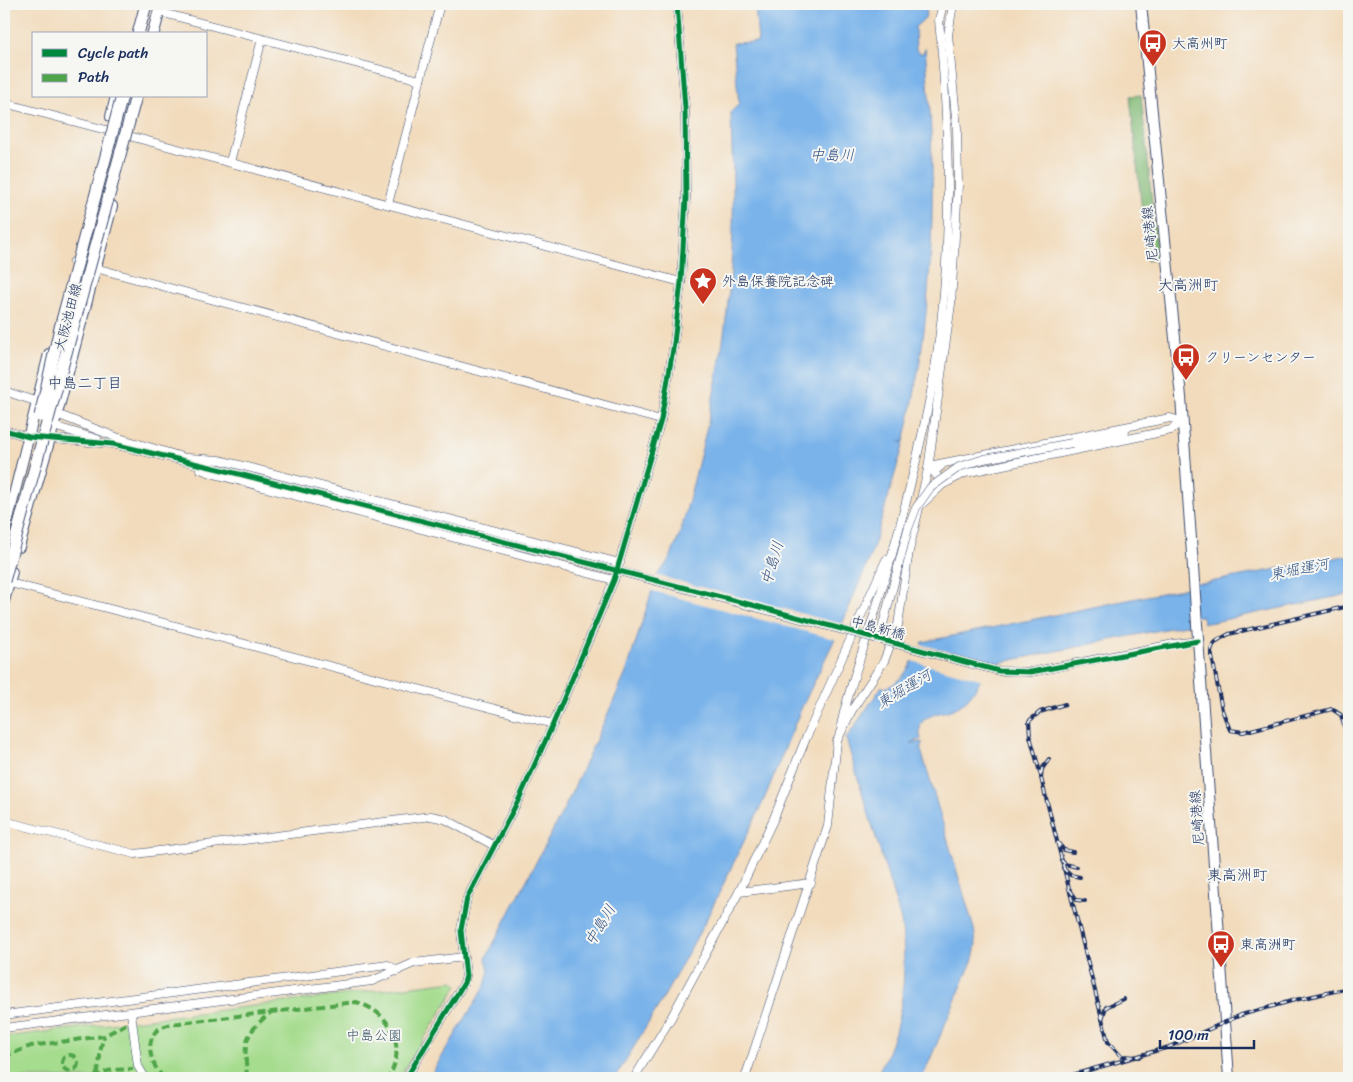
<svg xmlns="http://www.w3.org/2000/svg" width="1353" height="1082" viewBox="0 0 1353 1082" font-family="Sriracha,'Klee One',sans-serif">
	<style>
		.green { fill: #a5dc8d; stroke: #608676 }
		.forest { fill: #84bc78; stroke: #50766b }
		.water { fill: #79b3ea; stroke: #4a71a4 }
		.pier { fill: #f2dbbc }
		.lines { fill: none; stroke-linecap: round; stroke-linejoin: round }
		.minor-casing { stroke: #3b496c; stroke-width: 9 }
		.major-casing { stroke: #3b496c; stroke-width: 12 }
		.highway-casing { stroke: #3b496c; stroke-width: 13 }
		.minor { stroke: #fff; stroke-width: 8 }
		.major { stroke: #fff; stroke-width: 10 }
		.highway { stroke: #fff; stroke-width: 11 }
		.rail-casing { stroke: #1b2f5e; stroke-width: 4 }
		.rail { stroke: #f6f6f2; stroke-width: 2; stroke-dasharray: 5.5; stroke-linecap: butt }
		.minor-bridge-casing { stroke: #3b496c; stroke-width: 9; stroke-linecap: butt }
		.highway-bridge-casing { stroke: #3b496c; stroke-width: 13; stroke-linecap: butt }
		.minor-bridge { stroke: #fff; stroke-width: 8 }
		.highway-bridge { stroke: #fff; stroke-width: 11 }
		.quiet { stroke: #4fa44a; stroke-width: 4; stroke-dasharray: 8 4; stroke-linecap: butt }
		.cycleway-casing { stroke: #f6f6f2; stroke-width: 8 }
		.cycleway { stroke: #00873e; stroke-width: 5 }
		.labels { text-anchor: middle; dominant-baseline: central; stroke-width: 4; stroke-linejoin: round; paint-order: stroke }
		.poi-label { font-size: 14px; fill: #1b2f5e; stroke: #f6f6f2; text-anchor: start }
		.street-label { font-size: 14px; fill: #1b2f5e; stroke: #f6f6f2 }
		.park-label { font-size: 14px; fill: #3e5a6a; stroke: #f6f6f2 }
		.water-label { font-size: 15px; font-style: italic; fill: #375788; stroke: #f6f6f2 }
		.neighbourhood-label { font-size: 15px; fill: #1b2f5e; stroke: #f6f6f2 }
	</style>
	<rect width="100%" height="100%" fill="#f6f6f2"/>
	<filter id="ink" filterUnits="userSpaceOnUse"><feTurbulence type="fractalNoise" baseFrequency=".02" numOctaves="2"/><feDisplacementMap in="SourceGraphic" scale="10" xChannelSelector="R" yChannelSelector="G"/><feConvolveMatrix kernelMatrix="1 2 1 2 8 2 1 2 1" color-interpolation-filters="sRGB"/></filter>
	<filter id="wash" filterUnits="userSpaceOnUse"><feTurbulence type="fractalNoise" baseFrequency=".0096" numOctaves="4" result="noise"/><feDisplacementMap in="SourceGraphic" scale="20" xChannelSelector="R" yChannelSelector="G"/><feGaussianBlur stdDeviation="1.12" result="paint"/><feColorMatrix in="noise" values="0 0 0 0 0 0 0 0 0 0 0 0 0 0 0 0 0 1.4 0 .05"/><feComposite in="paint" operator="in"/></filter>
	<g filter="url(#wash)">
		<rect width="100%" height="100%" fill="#f2dbbc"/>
		<path class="green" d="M454,981l4,4 -59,93h-246l-5,-3 -18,3h-126v-41z"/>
		<path class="forest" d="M1141,95l17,164 -11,2 -17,-165z"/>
		<g class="water">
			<path d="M755,4h173l-3,14 -10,9 1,22 3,4h4l2,-5c13,131 10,266 -21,394l-5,-1 5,2 -32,109 -29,70 -42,87 -38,93 -58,120 -44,80 -46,76h-186l56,-92 4,-16 -3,-12 79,-151 40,-87 21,-47 31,-98c20,-18 28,-61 35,-87 20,-76 36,-156 40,-236 3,-47 0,-93 -1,-140l8,-8 -6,-61 25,-1z"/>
			<path d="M1349,555v39l-141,29h-5l-1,-7h-11l-3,10 -3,-1 -188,38 -7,2c-9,12 -16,30 -28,39 -16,13 -49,5 -41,35l-10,4 11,-1 -1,8 53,179 2,16 -3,14 -51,119h-47c29,-48 33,-104 26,-158l-55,-181 36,-53 2,2c22,-6 27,-27 39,-46l263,-54 3,-5h16z"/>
		</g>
		<g class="pier">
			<path d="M655,575l190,50 -7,15 -189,-50z"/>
			<path d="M919,644l81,21 -11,3 -6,12 -75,-20z"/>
		</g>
	</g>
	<g filter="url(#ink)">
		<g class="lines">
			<g class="minor-casing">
				<g id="minor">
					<path d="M163,13l257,67"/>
					<path d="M4,103l677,179"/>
					<path d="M230,162l32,-123"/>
					<path d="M388,204l52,-200"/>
					<path d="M73,262l588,158"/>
					<path d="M4,391l37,12"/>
					<path d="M54,413l62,24 76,23"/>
					<path d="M50,425l47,14"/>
					<path d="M4,430l25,7 84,7 110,26 357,91"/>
					<path d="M1072,443l53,-11"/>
					<path d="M188,458l32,2 400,103"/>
					<path d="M941,466l-7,6 6,8h5"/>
					<path d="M200,469l14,5 400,106"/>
					<path d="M928,469l6,-4 236,-47 11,3"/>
					<path d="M922,504l20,-19 23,-12 206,-43 10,-9"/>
					<path d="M6,582l547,142"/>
					<path d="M1174,644l24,-3"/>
					<path d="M841,725c9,-42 25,-82 37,-123 18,-58 33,-117 46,-176 30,-134 28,-270 15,-406l4,-16"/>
					<path d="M4,821l131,33 296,-38 14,3 50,27"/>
					<path d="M739,892l72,-9"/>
					<path d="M131,1013l7,53 7,12"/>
					<path d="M4,1015l384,-50 10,6"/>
					<path d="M4,1028l368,-47 42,-18 50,-6"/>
					<path d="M406,1078l58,-95 2,-7 -5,-46 6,-32 53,-101 33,-73 61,-144 47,-160 13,-77 7,-61 5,-84 -1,-90 -8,-104"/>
					<path d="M634,1078l37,-60 68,-126 35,-74 32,-80 80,-178"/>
					<path d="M745,1078l83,-252 9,-85 15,-31 32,-49 14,-36 11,-74 19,-82 23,-165 7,-119 -1,-57 -9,-93 5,-31"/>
				</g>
			</g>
			<g class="major-casing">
				<g id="major">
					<path d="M1141,4l40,393 48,681"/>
					<path d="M111,117l5,-21"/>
					<path d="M4,535l45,-181"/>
					<path d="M19,547l38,-133 55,-208"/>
					<path d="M4,601l8,-29"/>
				</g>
			</g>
			<g class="highway-casing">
				<g id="highway">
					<path d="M138,34l8,-30"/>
					<path d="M153,34l8,-30"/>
					<path d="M119,134l10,-38"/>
					<path d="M57,360l6,-20"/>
				</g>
			</g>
			<use href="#minor" class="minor"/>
			<use href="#major" class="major"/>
			<use href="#highway" class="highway"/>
			<g class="rail-casing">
				<g id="rail">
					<path d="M1349,606l-120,28c-9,5 -16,7 -18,17l11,59 8,20 13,2 89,-23 9,6 8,28"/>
					<path d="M1049,759l-7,10 -1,9 67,264 13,14 18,1"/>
					<path d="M1041,776l-11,-40 -1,-15 11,-9 25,-8"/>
					<path d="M1057,842l7,8 9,2"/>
					<path d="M1061,860l4,4 12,3"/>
					<path d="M1063,868l7,7 10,2"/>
					<path d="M1070,890l7,10 8,1"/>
					<path d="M1102,1019l4,-12 18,-8"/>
					<path d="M1062,1078l107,-31 72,-32 54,-15 54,-12"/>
				</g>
			</g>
			<use href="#rail" class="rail"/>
			<g class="minor-bridge-casing">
				<g id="minor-bridge">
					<path d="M580,561l419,110 32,1 143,-28"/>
					<path d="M879,640l29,-111 8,-21 14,-20 29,-21 25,-8 88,-16"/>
				</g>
			</g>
			<g class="highway-bridge-casing">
				<g id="highway-bridge">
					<path d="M40,416l20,-88 62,-232"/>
					<path d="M4,581l132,-485"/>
				</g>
			</g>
			<use href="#minor-bridge" class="minor-bridge"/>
			<use href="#highway-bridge" class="highway-bridge"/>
			<g class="quiet">
				<circle cx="70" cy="1063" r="8"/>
				<path d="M4,1057l27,-11 73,-10 22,-12"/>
				<path d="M97,1074c4,-13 2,-25 7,-38"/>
				<path d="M4,1078h7"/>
				<path d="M95,1078l2,-4 15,-4 21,-1"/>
				<path d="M164,1078c-11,-10 -19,-31 -10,-44 3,-6 11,-8 17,-10l185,-22c35,10 52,45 32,76"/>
				<path d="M247,1078c-2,-35 -6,-41 23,-65"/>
			</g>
			<g class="cycleway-casing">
				<g id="cycleway">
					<path d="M4,430l25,7 84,7 110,26 529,135 247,66 32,1 167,-31"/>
					<path d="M406,1078l58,-95 2,-7 -5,-46 6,-32 53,-101 33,-73 61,-144 47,-160 13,-77 7,-61 5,-84 -1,-90 -8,-104"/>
				</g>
			</g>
			<use href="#cycleway" class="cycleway"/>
		</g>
	</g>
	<defs>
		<g id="bus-pin" transform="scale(1.4375)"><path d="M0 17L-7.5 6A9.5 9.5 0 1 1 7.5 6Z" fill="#c8321e" stroke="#f6f6f2"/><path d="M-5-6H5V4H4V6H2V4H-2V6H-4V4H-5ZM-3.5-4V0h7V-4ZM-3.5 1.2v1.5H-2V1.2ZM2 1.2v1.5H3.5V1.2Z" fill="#fff"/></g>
		<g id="sight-pin" transform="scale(1.4375)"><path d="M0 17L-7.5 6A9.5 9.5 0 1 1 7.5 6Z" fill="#c8321e" stroke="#f6f6f2"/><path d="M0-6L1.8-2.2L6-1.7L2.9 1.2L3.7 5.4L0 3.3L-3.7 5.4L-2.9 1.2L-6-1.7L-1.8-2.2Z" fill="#fff"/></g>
	</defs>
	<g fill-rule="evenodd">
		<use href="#bus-pin" x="1153" y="43"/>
		<use href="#sight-pin" x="703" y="281"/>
		<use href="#bus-pin" x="1186" y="357"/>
		<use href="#bus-pin" x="1221" y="944"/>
	</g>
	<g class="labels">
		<g class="poi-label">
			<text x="1172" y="43">大高州町</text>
			<text x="722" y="281">外島保養院記念碑</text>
			<text x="1205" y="357">クリーンセンター</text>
			<text x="1240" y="944">東高洲町</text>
		</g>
		<g class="street-label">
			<text transform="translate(1150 234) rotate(-96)">尼崎港線</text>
			<text transform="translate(68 317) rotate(-75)">大阪池田線</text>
			<text transform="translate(878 628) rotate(15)">中島新橋</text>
			<text transform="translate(1197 818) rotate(-94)">尼崎港線</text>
		</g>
		<g class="park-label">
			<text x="374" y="1035">中島公園</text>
		</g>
		<g class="water-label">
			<text x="832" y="155">中島川</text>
			<text transform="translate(772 563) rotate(-73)">中島川</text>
			<text transform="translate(1299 569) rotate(-11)">東堀運河</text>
			<text transform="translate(904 689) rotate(-31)">東堀運河</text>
			<text transform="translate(600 925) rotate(-59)">中島川</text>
		</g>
		<g class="neighbourhood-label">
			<text x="1188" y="285">大高洲町</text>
			<text x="85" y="383">中島二丁目</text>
			<text x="1237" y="875">東高洲町</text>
		</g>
	</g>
	<rect width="1353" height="1082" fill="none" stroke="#f6f6f2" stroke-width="20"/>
	<rect x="32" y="32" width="175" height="65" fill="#f6f6f2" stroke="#9ea6b7"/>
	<rect x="42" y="49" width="25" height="8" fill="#00873e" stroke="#9ea6b7"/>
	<text x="78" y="58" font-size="15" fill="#1b2f5e">Cycle path</text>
	<rect x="42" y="74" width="25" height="8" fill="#4fa44a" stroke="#9ea6b7"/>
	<text x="78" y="82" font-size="15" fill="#1b2f5e">Path</text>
	<path d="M1160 1040v8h94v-8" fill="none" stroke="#1b2f5e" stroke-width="2.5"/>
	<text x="1168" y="1040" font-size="15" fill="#1b2f5e" stroke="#f6f6f2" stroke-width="4" paint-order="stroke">100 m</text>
</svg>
